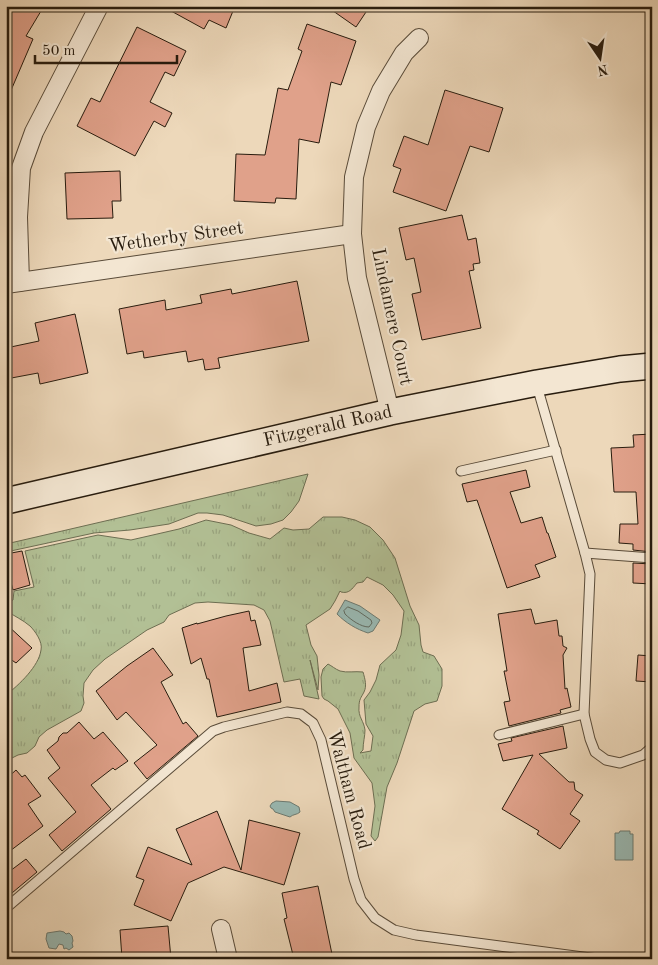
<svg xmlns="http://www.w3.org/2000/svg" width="658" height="965" viewBox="0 0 658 965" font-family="'Old Standard TT',serif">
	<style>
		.grass { fill: url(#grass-tufts); stroke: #6d6e52 }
		.water { fill: #99b9b3; stroke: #6c7a71 }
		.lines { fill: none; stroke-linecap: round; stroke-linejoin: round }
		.shore { stroke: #606a60; stroke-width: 1 }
		.building { fill: #e0a18a; stroke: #281c0e }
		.lane-casing { stroke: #594b39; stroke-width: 11 }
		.street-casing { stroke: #594b39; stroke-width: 20 }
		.secondary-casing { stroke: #281c0e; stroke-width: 28 }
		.lane { stroke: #f3e6d2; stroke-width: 9 }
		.street { stroke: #f3e6d2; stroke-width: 18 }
		.secondary { stroke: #f3e6d2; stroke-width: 25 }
		.labels { text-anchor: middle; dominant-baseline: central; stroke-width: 4.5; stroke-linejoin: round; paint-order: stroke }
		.street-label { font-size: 19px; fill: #281c0e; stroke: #f3e6d2 }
	</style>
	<defs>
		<pattern id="grass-tufts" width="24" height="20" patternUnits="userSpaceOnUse" patternTransform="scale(1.25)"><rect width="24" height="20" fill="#b2c095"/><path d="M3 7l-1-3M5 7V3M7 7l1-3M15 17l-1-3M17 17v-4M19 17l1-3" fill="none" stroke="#99a47f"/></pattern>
	</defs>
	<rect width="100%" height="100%" fill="#edd8ba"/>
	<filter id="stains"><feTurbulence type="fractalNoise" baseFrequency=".004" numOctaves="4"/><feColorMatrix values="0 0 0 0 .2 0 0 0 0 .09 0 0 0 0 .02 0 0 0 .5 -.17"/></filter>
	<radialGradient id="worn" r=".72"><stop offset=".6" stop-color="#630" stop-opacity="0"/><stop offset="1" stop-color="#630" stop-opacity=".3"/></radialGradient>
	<g class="grass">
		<path d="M308,474l-9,27 -8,11 -8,8 -12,4 -15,2 -33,-11 -16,-2h-9l-29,11 -39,6 -36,3 -88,19v-8z"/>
		<path d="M323,517h19l13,3 15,7 13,13 12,18 15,48 9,19 2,20 2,7 11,4 8,13v17l-5,15 -12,3 -11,7 -17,52 -10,24 -9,50 -3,4 -4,-5 4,-30 -3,-23 -18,-25 -4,-25 -12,-24 -10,-8 -4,-2 -2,-3 -1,-19 2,-8 5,-5c4,2 7,5 12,7 7,2 15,0 23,1 2,7 4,14 1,20 -3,6 -5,7 -5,15 -1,10 5,14 6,23 0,6 -2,13 -2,20l-3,3 11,-2 2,-15 -7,-12 -2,-24 6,-8 6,-12 4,-15 16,-15 5,-15 3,-24 -11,-16 -10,-10 -16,-8 -4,5 -6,1c-5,6 -8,11 -16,9l-1,-1 -5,10 -5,8 -24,16 5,20 6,11 2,19 -1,15 -8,-30 9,39 -15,-3 -4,-17 -16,3 -14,-61 -6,-11 -10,-5 -46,-3 -13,1 -26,12 -5,7 -17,8 -42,29 -12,11 -9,13 -1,13 1,7 -3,8 -34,19 -8,7 -4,9 -8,7 -9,2 -12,6v-66c13,-10 33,-29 35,-45 2,-8 -6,-19 -11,-24 -7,-6 -16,-10 -23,-15l-1,-7 7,-4 1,-9 20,-4 -9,-36 73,-16 33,5 48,-11 27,-9 25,5 18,8 21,6 14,-11 9,2 16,-1z"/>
	</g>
	<g class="water">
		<path d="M345,600l15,6 20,14 -7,11 -5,2c-12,-4 -22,-10 -31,-19z"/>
		<path d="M276,801l14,1 9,5 1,5c-3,3 -7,2 -10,5l-15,-5 -2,-3 -2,-1 -1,-2 2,-3z"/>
		<path d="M620,831h10v3h3v26h-18v-27h4z"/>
		<path d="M60,931l4,1 2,2 3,-1 3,3 1,5 -1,2 1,4 -4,3 -3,-2 -2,1 -1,-4 -4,-1 -3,5 -7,-1 -3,-9 1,-6z"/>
	</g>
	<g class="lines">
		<path class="shore" d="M348,607l10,4 13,9 1,3 -3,4c-8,0 -18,-7 -24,-13l-1,-3z"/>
	</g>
	<g class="building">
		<path d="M6,6h38l-18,30 7,3 -27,63z"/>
		<path d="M162,6h59l12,5 -7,17 -17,-8 -5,9z"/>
		<path d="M326,6h44l-14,21z"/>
		<path d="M307,24l49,17 -15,44 -10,-3 -12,61 -20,-4 -3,60 -20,-1 -1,5 -41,-2 2,-47 29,1 13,-67 10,2 14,-39 -4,-2z"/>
		<path d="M137,27l49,24 -12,25 -9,-4 -15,30 22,11 -7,14 -11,-6 -19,35 -58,-30 14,-28 9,4z"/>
		<path d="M445,90l58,18 -14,44 -19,-6 -24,65 -53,-19 8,-23 -8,-3 11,-30 24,9z"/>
		<path d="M120,171l1,30h-9l1,17 -46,1 -2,-46z"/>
		<path d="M462,215l6,25 8,-2 4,25 -7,1 1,6 -5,1 12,57 -59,12 -10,-46 9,-2 -7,-34 -8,2 -7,-32z"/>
		<path d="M297,281l12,60 -91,17 2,10 -15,2 -2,-11 -15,3 -2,-11 -42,7 -1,-7 -16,3 -8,-45 46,-9 1,10 36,-7 -2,-8 31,-6 1,5z"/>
		<path d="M75,314l13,59 -48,11 -2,-11 -32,6v-31l33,-7 -4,-18z"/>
		<path d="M652,434v118l-19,-2v-6l-14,-1 1,-19h18l-2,-32h-22l-3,-44 23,-1 -1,-12z"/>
		<path d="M526,470l4,17 -20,5 11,31 21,-6 5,16h1l8,24 -21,8 5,12 -33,11 -30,-88 -10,2 -5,-18z"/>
		<path d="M22,551l8,34 -17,5 -7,-27v-9z"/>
		<path d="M633,563l19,1v20l-19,-1z"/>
		<path d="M531,609l4,15 22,-4 2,16h3l1,10 4,2 -4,7 2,34 2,-1 4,19 -11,3 1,3 -52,13 -5,-24 6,-1 -6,-30h3l-9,-57z"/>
		<path d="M249,611l2,10 4,-1 6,25 -18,3 6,43 28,-8 4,19 -64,15 -8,-38h-2l-6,-21 -10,6 -9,-36 15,-5v1l29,-8z"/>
		<path d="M6,624l26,24 -16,15 -10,-7z"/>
		<path d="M153,648l20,27 -12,7 22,42 3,-2 12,14 -51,43 -13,-16 23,-18 -31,-33 -9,8 -21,-29 31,-25z"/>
		<path d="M638,655l14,1v26l-16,-1z"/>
		<path d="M79,722l15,17 9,-7 25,29 -13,9 -2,-2 -22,17 20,24 -49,42 -13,-16 27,-23 -28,-34 12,-10 -13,-18 11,-9 1,-4 4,-4h4z"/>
		<path d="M563,726l4,22 -28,6 30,28h5l1,8 8,5 -13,19 10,7 -20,28 -23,-15 2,-3 -37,-22 31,-54 -30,6 -5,-17 14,-3 -1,-3z"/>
		<path d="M16,770l6,7 3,-2 16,21 -13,8 15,22 -37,28v-75z"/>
		<path d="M217,811l24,59 8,-50 51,13 -16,52 -60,-18 -36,16 -17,38 -37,-16 10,-25 -8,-3 12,-30 44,18 -16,-36z"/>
		<path d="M26,859l11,13 -31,26v-24z"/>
		<path d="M318,886l15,73h-39l-10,-40 3,-1 -5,-25z"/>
		<path d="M168,926l3,33h-27v-3l-22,3 -2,-29z"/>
	</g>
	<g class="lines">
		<g class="lane-casing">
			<g id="lane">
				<path d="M537,386l48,167 5,21 -6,140 6,25 5,13 11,8 14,3 23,-8 9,-8"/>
				<path d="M461,471l95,-21"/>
				<path d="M585,553l67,5"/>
				<path d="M499,735l85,-21"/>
				<path d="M6,908l207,-177 11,-4 63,-15 14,2 12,9 8,17 33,139 7,21 14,18 19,12 22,5 182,24"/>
			</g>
		</g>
		<g class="street-casing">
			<g id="street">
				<path d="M20,282l-2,-65 3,-49 13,-36 65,-126"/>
				<path d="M6,284l346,-50"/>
				<path d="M390,412l-33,-134 -5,-44 2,-57 12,-50 15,-36 23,-38 15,-15"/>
				<path d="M221,929l7,30"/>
			</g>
		</g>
		<g class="secondary-casing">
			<path id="secondary" d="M6,501l384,-89 147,-29 83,-14 32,-3"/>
		</g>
		<use href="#lane" class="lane"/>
		<use href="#street" class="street"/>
		<use href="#secondary" class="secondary"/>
	</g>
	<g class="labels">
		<g class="street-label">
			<text transform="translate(176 238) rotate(-8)">Wetherby Street</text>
			<text transform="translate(391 317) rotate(78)">Lindamere Court</text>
			<text transform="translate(328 427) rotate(-13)">Fitzgerald Road</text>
			<text transform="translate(348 790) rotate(75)">Waltham Road</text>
		</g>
	</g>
	<rect width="658" height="965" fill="none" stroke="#edd8ba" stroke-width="25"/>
	<rect x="8" y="8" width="643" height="950" fill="none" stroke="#281c0e" stroke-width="2.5"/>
	<rect x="12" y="12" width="633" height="940" fill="none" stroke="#281c0e"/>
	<g transform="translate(600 58) rotate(167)" stroke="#f3e6d2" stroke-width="4" paint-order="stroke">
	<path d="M0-4L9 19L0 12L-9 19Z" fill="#281c0e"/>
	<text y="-8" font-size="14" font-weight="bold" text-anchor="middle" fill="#281c0e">N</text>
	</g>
	<path d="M35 55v8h142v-8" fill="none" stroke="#281c0e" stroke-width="2.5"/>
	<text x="42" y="55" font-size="15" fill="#281c0e" stroke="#f3e6d2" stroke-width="4" paint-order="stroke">50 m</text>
	<rect width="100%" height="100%" filter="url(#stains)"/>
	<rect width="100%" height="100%" fill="url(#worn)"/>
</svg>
